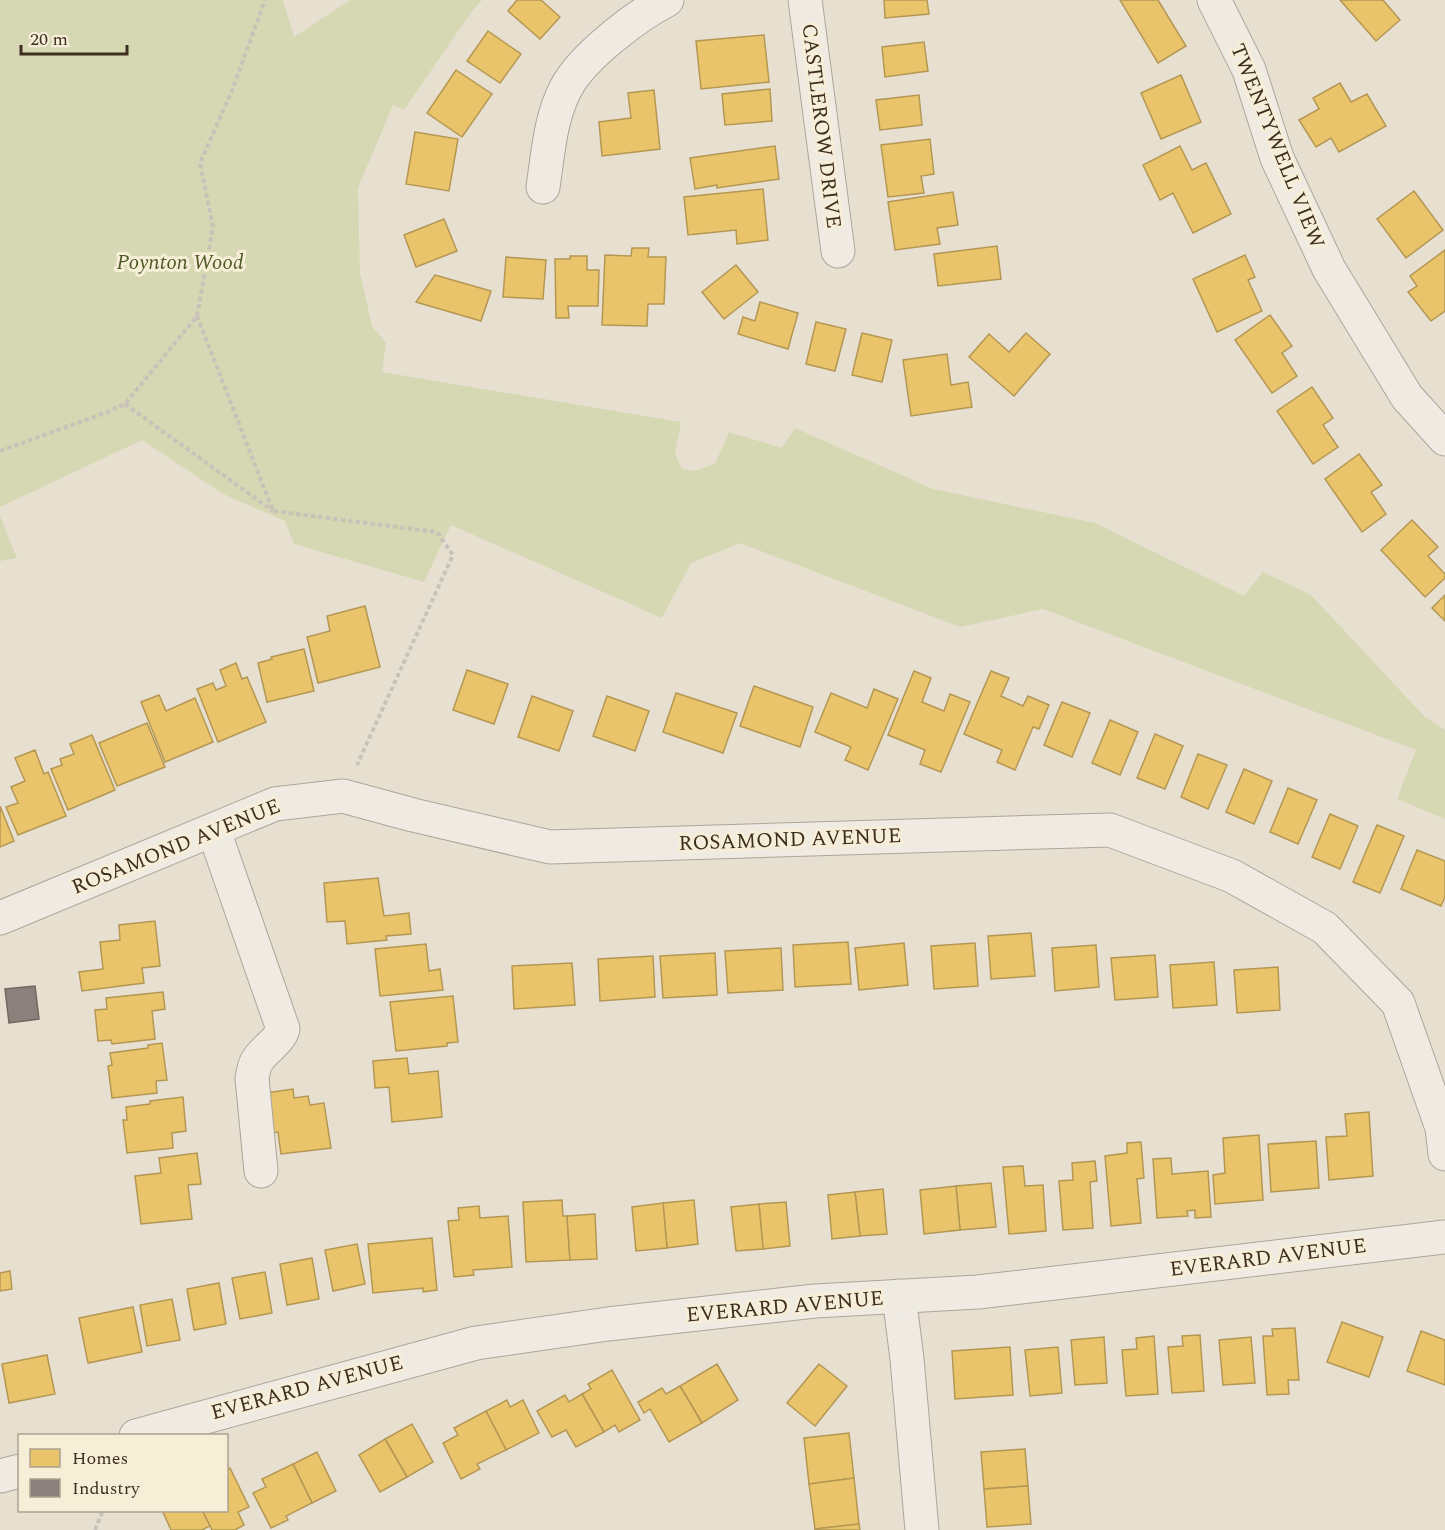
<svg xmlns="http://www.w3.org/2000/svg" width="1445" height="1530" viewBox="0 0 1445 1530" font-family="Spectral,serif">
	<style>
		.green { fill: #d6d7b3 }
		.homes { fill: #e9c46a; stroke: #b59754; stroke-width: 1.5 }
		.industry { fill: #8a817c; stroke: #736860; stroke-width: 1.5 }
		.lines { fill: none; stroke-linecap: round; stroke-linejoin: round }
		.minor-casing { stroke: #ada599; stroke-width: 35 }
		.path { stroke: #c8c2b9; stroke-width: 4; stroke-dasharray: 4.5 3; stroke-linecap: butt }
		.minor { stroke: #efebe3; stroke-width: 33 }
		.labels { text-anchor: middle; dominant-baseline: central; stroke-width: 6; stroke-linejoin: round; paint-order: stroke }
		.street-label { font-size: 21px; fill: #3d2e20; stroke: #f7eed8 }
		.park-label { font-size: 21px; font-style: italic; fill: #4d5a26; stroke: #f7eed8 }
	</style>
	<rect width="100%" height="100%" fill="#e7e0d1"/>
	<g class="green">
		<path d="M0,0h283l11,37 56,-37h132l-12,14 -66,96 -11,-5 -35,83 2,85 12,53 14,17 -4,29 299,50 -6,32 7,15 12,2 21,-7 14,-32 53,16 13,-20 138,61 162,34 149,73 19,-24 48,23 114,122 20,13v89l-48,-20 19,-49 -373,-141 -83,18 -220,-84 -49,20 -29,55 -211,-93 -27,57 -130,-38 -9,-23 -62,-27 -81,-54 -142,67z"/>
		<path d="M0,516l17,42 -17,3z"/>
	</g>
	<g class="homes">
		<path d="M517,0h24l19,17 -20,22 -32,-28z"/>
		<path d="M884,0h43l2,14 -44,4z"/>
		<path d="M1120,0h38l28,46 -28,17z"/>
		<path d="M1340,0h43l17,20 -24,21z"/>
		<path d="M488,31l33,23 -21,29 -33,-22z"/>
		<path d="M764,35l5,47 -68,7 -5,-48z"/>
		<path d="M924,42l4,29 -43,6 -3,-30z"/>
		<path d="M456,70l36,24 -30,43 -35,-24z"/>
		<path d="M1181,75l20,47 -40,17 -20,-46z"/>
		<path d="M1340,83l11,19 16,-8 19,32 -47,26 -8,-14 -15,9 -17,-27 20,-11 -6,-11z"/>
		<path d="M770,89l2,32 -47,4 -3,-31z"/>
		<path d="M654,90l6,59 -58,7 -3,-34 32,-4 -3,-25z"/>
		<path d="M919,95l3,30 -42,5 -4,-30z"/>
		<path d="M415,132l43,7 -9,52 -43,-7z"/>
		<path d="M930,139l4,35 -13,2 3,17 -36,4 -7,-52z"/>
		<path d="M775,146l4,33 -62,9v-3l-22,4 -5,-31z"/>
		<path d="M1180,146l12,24 14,-7 25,51 -38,19 -20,-40 -13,7 -17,-35z"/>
		<path d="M763,189l5,51 -31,4 -1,-14 -48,5 -4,-38z"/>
		<path d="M1414,191l29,39 -37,28 -29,-39z"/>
		<path d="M953,192l5,33 -21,3 3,16 -45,6 -7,-48z"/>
		<path d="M444,219l13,32 -41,16 -12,-32z"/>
		<path d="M997,246l4,33 -63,7 -4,-32z"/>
		<path d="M632,248h17l-1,9h18l-2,47h-16l-1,22 -45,-1 3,-70 26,1z"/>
		<path d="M1445,250v61l-14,10 -23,-29 9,-6 -7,-10z"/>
		<path d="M1245,255l10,22 -7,3 14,31 -45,21 -24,-53z"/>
		<path d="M570,256h17v14h12l-1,36h-30l1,12h-13l-1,-59h15z"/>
		<path d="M506,257l40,3 -3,39 -40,-2z"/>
		<path d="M736,265l22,27 -34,27 -22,-27z"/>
		<path d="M435,275l56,16 -10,30 -65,-19z"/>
		<path d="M760,302l38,11 -10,36 -50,-15 5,-17 12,4z"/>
		<path d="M1270,315l22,31 -10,7 15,23 -25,17 -37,-53z"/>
		<path d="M816,322l30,7 -11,42 -29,-7z"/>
		<path d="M862,333l30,7 -10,42 -30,-7z"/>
		<path d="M1026,333l24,21 -36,42 -45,-39 20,-23 20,18z"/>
		<path d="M947,354l4,31 17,-3 4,25 -61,9 -8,-56z"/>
		<path d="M1312,387l21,31 -10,7 15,22 -25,17 -36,-53z"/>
		<path d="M1359,454l23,31 -11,7 15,22 -24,18 -37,-53z"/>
		<path d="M1412,520l26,27 -10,9 17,18v4l-20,19 -44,-47z"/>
		<path d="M1445,595v26l-13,-13z"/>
		<path d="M365,606l15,61 -62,16 -11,-46 23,-6 -3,-15z"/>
		<path d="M304,649l10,42 -47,11 -9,-39 14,-4 -1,-2z"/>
		<path d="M236,663l6,16 5,-2 19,45 -48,20 -21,-53 16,-6 3,7 10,-4 -6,-16z"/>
		<path d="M467,670l41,14 -14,40 -41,-14z"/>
		<path d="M914,671l17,7 -9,24 22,9 6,-17 20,8 -29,70 -21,-8 5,-14 -37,-15z"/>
		<path d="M991,671l18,7 -8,18 22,10 5,-10 21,9 -10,24 -6,-2 -18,43 -18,-8 5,-12 -38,-16z"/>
		<path d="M754,686l59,21 -13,40 -60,-21z"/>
		<path d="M874,689l24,10 -30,71 -23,-10 6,-13 -36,-15 16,-39 36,15z"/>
		<path d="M676,693l61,20 -14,40 -60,-21z"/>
		<path d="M159,695l7,16 29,-13 18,44 -48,20 -24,-60z"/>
		<path d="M532,696l41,15 -14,40 -41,-14z"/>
		<path d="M607,696l42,15 -14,40 -42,-15z"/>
		<path d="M1062,702l28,11 -18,44 -28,-12z"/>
		<path d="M1110,720l28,12 -18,43 -28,-12z"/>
		<path d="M147,723l18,44 -48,19 -18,-43z"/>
		<path d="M1155,734l28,12 -18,43 -28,-11z"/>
		<path d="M92,735l23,55 -47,20 -17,-41 11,-4 -2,-6 14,-5 -4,-10z"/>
		<path d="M35,750l9,24 4,-2 18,44 -48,19 -12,-28 12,-4 -7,-16 14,-6 -10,-23z"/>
		<path d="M1198,754l29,11 -19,44 -27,-12z"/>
		<path d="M1244,769l28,12 -18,43 -28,-12z"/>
		<path d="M1288,788l29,12 -19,44 -28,-12z"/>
		<path d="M0,806l14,35 -14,6z"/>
		<path d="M1330,814l28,12 -18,43 -28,-12z"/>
		<path d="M1377,825l27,11 -24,57 -27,-11z"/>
		<path d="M1417,850l28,11v36l-4,9 -40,-17z"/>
		<path d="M378,878l6,38 25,-3 2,21 -25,2 1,4 -40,4 -2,-23 -18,1 -3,-39z"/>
		<path d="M155,921l5,45 -18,2 2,15 -62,8 -3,-19 24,-3 -3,-27 20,-2 -1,-15z"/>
		<path d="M1031,933l4,43 -44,3 -3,-43z"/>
		<path d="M848,942l3,42 -56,3 -2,-42z"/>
		<path d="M904,943l4,42 -49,5 -4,-42z"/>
		<path d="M975,943l3,43 -44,3 -3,-43z"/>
		<path d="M426,944l3,27 11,-2 3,21 -63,6 -5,-47z"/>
		<path d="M1096,945l3,42 -44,4 -3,-43z"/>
		<path d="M781,948l2,42 -55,3 -3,-42z"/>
		<path d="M715,953l2,42 -54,3 -3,-42z"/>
		<path d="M1155,955l3,42 -43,3 -4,-42z"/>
		<path d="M653,956l2,41 -55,4 -2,-42z"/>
		<path d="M1214,962l3,43 -44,3 -3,-43z"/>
		<path d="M572,963l3,42 -61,4 -2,-43z"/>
		<path d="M1278,967l2,43 -43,3 -3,-43z"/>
		<path d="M163,992l2,17 -13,2 3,28 -43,5 -1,-4 -13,1 -3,-31 12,-1 -1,-11z"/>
		<path d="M453,996l5,46 -11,1v3l-51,5 -6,-49z"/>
		<path d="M162,1043l5,37 -11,1 1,12 -45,5 -4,-32 4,-1 -2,-12 38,-5v-3z"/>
		<path d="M407,1058l2,16 29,-3 4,46 -50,5 -3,-35 -14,1 -2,-27z"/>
		<path d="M293,1089l1,9 14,-2 2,9 14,-2 7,45 -50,6 -3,-22 -13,2 -6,-40z"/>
		<path d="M183,1097l3,34 -14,2 1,15 -46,5 -4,-33h4l-1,-13 24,-3v-3z"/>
		<path d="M1369,1112l4,64 -44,4 -3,-43 21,-1 -2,-22z"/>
		<path d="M1259,1135l4,65 -48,4 -2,-29 12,-2 -2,-35z"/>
		<path d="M1316,1141l3,47 -48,4 -3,-48z"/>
		<path d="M1141,1142l3,36 -7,1 4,44 -30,3 -6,-70 22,-3v-10z"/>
		<path d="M197,1153l4,31 -13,1 4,34 -51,5 -6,-48 26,-3 -2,-15z"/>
		<path d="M1171,1158l1,16 36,-3 3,46 -16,1v-8l-8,1 1,5 -31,2 -4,-59z"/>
		<path d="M1095,1161l2,20 -7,1 3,46 -30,2 -4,-49 14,-1 -1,-17z"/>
		<path d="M1023,1166l2,20 18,-1 3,46 -37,3 -6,-67z"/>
		<path d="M991,1183l5,44 -36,3 -4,-44z"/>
		<path d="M956,1186l4,44 -36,4 -4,-44z"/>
		<path d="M883,1189l4,45 -27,2 -5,-44z"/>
		<path d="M855,1192l5,44 -28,3 -4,-44z"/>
		<path d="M562,1200l1,16h4l3,44 -44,2 -3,-60z"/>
		<path d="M694,1200l4,44 -31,4 -4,-45z"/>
		<path d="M786,1202l4,44 -27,3 -4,-45z"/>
		<path d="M663,1203l4,45 -31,3 -4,-44z"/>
		<path d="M759,1204l4,45 -27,2 -5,-44z"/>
		<path d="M479,1206l1,12 28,-2 4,51 -39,3 1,5 -20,2 -6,-56 11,-1 -1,-12z"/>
		<path d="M595,1214l2,45 -27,1 -3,-44z"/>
		<path d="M432,1238l5,52 -14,2v-4l-50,5 -5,-49z"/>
		<path d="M357,1244l8,40 -32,7 -8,-41z"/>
		<path d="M312,1258l7,41 -32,6 -7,-41z"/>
		<path d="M10,1271l2,18 -12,2v-18z"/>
		<path d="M265,1272l7,41 -32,6 -8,-41z"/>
		<path d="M219,1283l7,41 -32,6 -7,-41z"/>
		<path d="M172,1299l8,41 -33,6 -7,-41z"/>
		<path d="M133,1307l9,45 -54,11 -9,-45z"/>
		<path d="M1342,1322l41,15 -14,40 -42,-15z"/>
		<path d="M1295,1328l4,52h-11l1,14 -22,1 -4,-59h10l-1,-7z"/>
		<path d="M1421,1331l24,9v45l-38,-14z"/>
		<path d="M1200,1335l4,56 -32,2 -4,-46 15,-1 -1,-10z"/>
		<path d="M1154,1336l4,58 -32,2 -4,-46 15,-1 -1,-11z"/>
		<path d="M1104,1337l3,46 -32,2 -4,-45z"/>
		<path d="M1251,1337l4,46 -32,2 -4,-45z"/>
		<path d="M1010,1347l3,48 -58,4 -3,-48z"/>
		<path d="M1058,1347l4,46 -32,3 -5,-46z"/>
		<path d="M47,1355l8,39 -46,9 -7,-39z"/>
		<path d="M717,1364l21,36 -36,23 -22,-37z"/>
		<path d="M819,1364l28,22 -32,40 -28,-23z"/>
		<path d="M612,1370l28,50 -21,12 -4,-7 -11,7 -22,-38 9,-5 -3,-5z"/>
		<path d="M680,1386l22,37 -33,19 -19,-33 -6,4 -6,-11 24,-14 4,6z"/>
		<path d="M582,1394l22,38 -28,15 -10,-17 -14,7 -15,-26 28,-16 4,7z"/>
		<path d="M507,1400l3,7 13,-7 16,33 -33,17 -20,-39z"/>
		<path d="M486,1411l20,39 -29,14 3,5 -19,10 -18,-36 15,-8 -4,-7z"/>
		<path d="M412,1424l21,38 -26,15 -22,-38z"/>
		<path d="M849,1433l5,45 -45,6 -5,-46z"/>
		<path d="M385,1439l22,38 -27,15 -21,-37z"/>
		<path d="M1025,1449l3,37 -44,3 -3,-37z"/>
		<path d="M317,1452l19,39 -24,12 -19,-39z"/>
		<path d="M293,1464l19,39 -26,13 2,4 -17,8 -18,-35 13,-6 -4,-8z"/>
		<path d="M230,1468l19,39 -11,5 6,13 -9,5h-23l-10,-20h24v-40z"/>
		<path d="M854,1478l5,46 -44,5 -6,-45z"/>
		<path d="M1028,1486l3,38 -44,3 -3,-38z"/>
		<path d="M162,1510h40l8,16 -8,4h-31z"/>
		<path d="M859,1524l1,6h-45v-1z"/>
	</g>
	<path class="industry" d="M35,986l4,33 -30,4 -4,-34z"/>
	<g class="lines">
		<g class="minor-casing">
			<g id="minor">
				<path d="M805,0l33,251"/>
				<path d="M1214,0l35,70 28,88 52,111 78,128 38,42"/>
				<path d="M543,187c5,-33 7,-69 23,-99 16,-31 70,-72 101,-88"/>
				<path d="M214,831l69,198c-4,14 -21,21 -27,34 -2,4 -3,10 -4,15l9,93"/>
				<path d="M0,918l275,-114 68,-8 70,19 137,32 560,-17 122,46 93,52 73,75 44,125 3,26"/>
				<path d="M899,1296l8,63 15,171"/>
				<path d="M136,1436l340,-93 132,-19 207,-23 163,-9 467,-55"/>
				<path d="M0,1476l20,-5"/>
			</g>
		</g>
		<g class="path">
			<path d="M197,316l76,195 164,21 16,23 -96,210"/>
			<path d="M125,404l148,107"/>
			<path d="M0,451l105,-38 20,-9 72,-88 16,-89 -13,-64 33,-75 32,-88"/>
			<path d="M95,1530l8,-20"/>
		</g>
		<use href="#minor" class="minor"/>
	</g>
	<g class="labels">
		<g class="street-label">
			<text transform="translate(821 126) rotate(83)">CASTLEROW DRIVE</text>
			<text transform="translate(1277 146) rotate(68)">TWENTYWELL VIEW</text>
			<text transform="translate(790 840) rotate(-2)">ROSAMOND AVENUE</text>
			<text transform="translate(176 847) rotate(-22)">ROSAMOND AVENUE</text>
			<text transform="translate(1268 1258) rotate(-7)">EVERARD AVENUE</text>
			<text transform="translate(785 1307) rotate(-5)">EVERARD AVENUE</text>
			<text transform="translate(307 1388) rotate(-15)">EVERARD AVENUE</text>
		</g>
		<g class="park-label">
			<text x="180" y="263">Poynton Wood</text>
		</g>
	</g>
	<rect x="18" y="1434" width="210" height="78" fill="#f7eed8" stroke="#ada18e" stroke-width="1.5"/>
	<rect x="30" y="1449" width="30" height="18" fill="#e9c46a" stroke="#ada18e" stroke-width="1.5"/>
	<text x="72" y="1464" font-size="18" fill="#3d2e20">Homes</text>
	<rect x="30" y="1479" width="30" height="18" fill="#8a817c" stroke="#ada18e" stroke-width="1.5"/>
	<text x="72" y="1494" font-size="18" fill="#3d2e20">Industry</text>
	<path d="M21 45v9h106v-9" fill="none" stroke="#3d2e20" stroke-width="3"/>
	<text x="30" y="45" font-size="18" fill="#3d2e20" stroke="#f7eed8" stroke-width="4.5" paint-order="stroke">20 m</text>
</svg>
